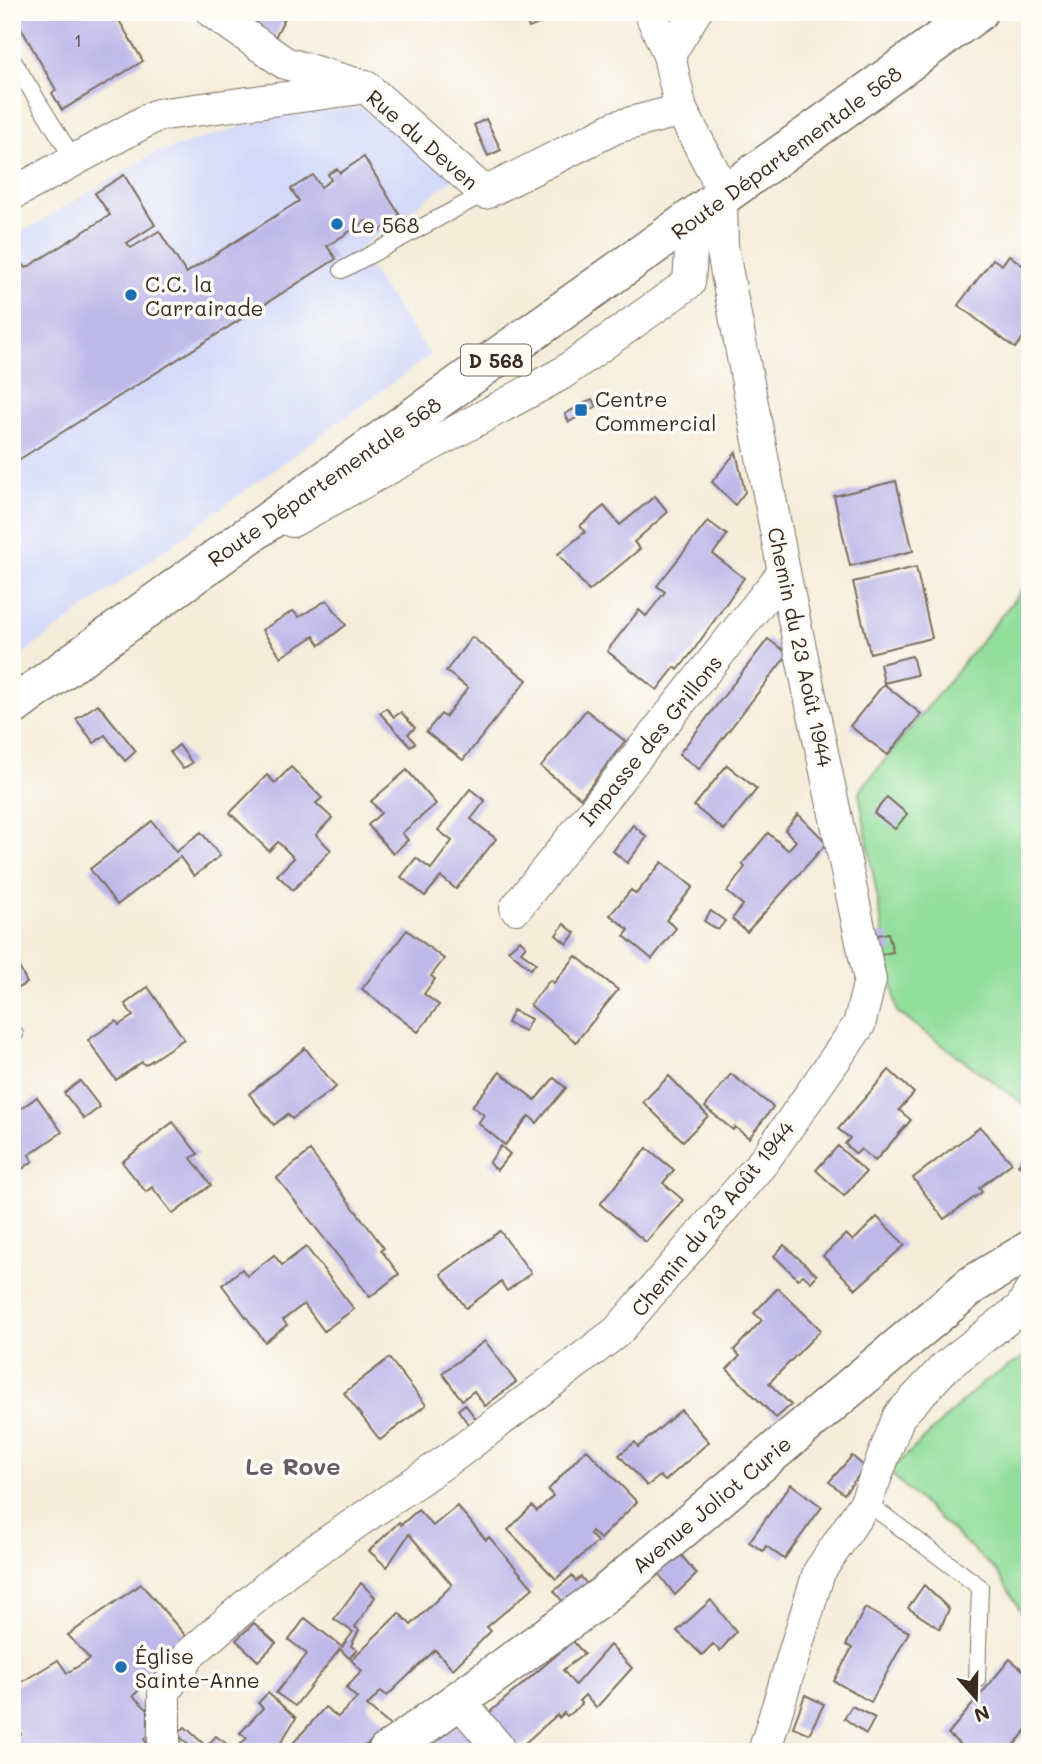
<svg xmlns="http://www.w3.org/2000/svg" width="1042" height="1764" viewBox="0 0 1042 1764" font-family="Mali,sans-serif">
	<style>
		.built { fill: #d3d9f9 }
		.green { fill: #92de9b; stroke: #66845c; stroke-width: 2 }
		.building { fill: #beb8e9 }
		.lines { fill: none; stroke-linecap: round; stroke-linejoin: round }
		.lane-casing { stroke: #7c6e60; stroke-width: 18 }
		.street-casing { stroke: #7c6e60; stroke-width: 34 }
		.secondary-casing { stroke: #7c6e60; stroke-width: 41 }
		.primary-casing { stroke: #7c6e60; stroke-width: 41 }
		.lane { stroke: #fff; stroke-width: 16 }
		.street { stroke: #fff; stroke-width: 32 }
		.secondary { stroke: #fff; stroke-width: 38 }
		.primary { stroke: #fff; stroke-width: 38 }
		.poi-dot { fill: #1f6fb2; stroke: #fdfcf7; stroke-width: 2.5 }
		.labels { text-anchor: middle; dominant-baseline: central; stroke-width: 7; stroke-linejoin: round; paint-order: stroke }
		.number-label { font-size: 18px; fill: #5c4e51 }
		.shield { fill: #fdfcf7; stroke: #75695f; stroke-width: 2 }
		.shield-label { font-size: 19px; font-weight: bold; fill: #3b2a1e }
		.street-label { font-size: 21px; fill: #3b2a1e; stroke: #fdfcf7 }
		.poi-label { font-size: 21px; fill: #3b2a1e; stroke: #fdfcf7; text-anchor: start }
		.quarter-label { font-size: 24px; font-weight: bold; fill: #695c65; stroke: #fdfcf7 }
	</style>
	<rect width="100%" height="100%" fill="#fdfcf7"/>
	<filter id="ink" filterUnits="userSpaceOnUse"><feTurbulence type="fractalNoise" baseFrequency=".0143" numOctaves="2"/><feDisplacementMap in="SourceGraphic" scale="14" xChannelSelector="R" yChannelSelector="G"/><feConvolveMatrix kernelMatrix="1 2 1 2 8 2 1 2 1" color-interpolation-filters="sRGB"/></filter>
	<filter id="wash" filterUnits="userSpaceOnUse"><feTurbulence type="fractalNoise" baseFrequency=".00686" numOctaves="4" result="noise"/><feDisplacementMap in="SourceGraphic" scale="28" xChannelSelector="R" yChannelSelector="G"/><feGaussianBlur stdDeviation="1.57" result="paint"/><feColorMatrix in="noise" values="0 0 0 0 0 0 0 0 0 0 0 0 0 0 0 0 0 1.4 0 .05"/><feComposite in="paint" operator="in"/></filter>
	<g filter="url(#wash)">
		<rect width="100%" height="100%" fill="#f5edda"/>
		<path class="built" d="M361,107l96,69 -100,74 73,105 -418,307v-424l141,-84 119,-37z"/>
		<g class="green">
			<path d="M1030,580v520l-5,5 -128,-93 -38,-220z"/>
			<path d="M1030,1353v273l-32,-53 -109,-101 92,-88z"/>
		</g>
		<g id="blocks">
			<g class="building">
				<path d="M12,12h102l29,49 -81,49 -10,-17 4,-3z"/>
				<path d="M262,12h26l-13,25 -20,-12z"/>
				<path d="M523,12h45l-39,16z"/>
				<path d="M486,119l15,31 -13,6 -14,-31z"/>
				<path d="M364,157l37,60 -26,17 -9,-13 -39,25 9,13 -324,205v-197l9,-6 5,7 84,-53 -15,-22 29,-18 31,50 -28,18 4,5 28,-17 27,42 113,-72 -8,-12 22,-14 8,12 10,-7 -3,-6 9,-5 3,4z"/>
				<path d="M1009,255l21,16 -6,11 6,5v42l-15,19 -57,-43 35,-46 9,6z"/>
				<path d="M592,399l5,7 -28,16 -4,-8z"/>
				<path d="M736,452l9,40 -10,13 -23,-23z"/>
				<path d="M896,481l17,70 -63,15 -16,-70z"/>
				<path d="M655,496l13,16 -34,30 6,7 -51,42 -31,-37 27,-22 -5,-6 24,-20 16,19z"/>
				<path d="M708,521l19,14 -14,19 31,24 -51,73 -15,19 -3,-3 -18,23 -50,-39 32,-41 7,6 19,-24 -8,-6z"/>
				<path d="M916,567l16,71 -62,15 -17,-71z"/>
				<path d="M327,600l19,25 -26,20 -6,-9 -33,21 -19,-27 31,-19 6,6z"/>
				<path d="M472,637l55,43 -64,80 -37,-28 15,-18 4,3 23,-29 -22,-17z"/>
				<path d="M768,639l20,15 -89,115 -20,-15z"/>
				<path d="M912,656l5,19 -33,8 -4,-19z"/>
				<path d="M884,684l37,30 -33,41 -38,-29z"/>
				<path d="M98,704l38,47 -11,10 -20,-26 -11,8 -18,-24z"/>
				<path d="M386,708l8,9 7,-5 14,16 -7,6 7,9 -5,3 -30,-33z"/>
				<path d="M586,710l39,31 -44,57 -40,-31z"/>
				<path d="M179,745l13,18 -9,6 -13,-17z"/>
				<path d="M727,765l30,24 -33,41 -30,-24z"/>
				<path d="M291,767l31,31 -6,5 16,15 -16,17 15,15 -38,40 -16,-15 17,-17 -16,-16 -9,9 -39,-38 37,-38 8,8z"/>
				<path d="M407,770l29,34 -34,29 6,7 -15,14 -25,-29 13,-12 -10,-12z"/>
				<path d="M470,789l15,12 -14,18 25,20 -40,50 -15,-12 -16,19 -24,-19 15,-19 15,11 21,-28 -14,-11z"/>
				<path d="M887,797l20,17 -12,15 -21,-16z"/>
				<path d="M798,814l29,29 -80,89 -15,-13 11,-14 -16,-13 18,-25 -3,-3 26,-31 20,17 8,-9 -11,-11z"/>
				<path d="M152,821l24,31 25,-20 19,24 -26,20 -14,-19 -63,48 -27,-36z"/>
				<path d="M633,825l14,12 -20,26 -14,-12z"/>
				<path d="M662,862l31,25 -27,33 10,8 -24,31 -28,-23 5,-6 -19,-15 21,-25 5,4z"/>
				<path d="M711,911l14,10 -7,9 -14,-9z"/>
				<path d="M564,924l11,9 -8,11 -11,-9z"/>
				<path d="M407,930l37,29 -13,17 4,3 -11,15 15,11 -21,27 -56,-43z"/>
				<path d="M888,933l5,19 -15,3 -4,-19z"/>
				<path d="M520,940l6,6 -5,6 15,11 -5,6 -23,-19z"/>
				<path d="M12,953l15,30 -15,8z"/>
				<path d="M576,956l42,34 -42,52 -46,-37 20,-25 4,3z"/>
				<path d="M148,987l36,52 -39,26 -3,-3 -26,18 -28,-40 28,-19 3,4 14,-9 -8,-12z"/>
				<path d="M513,1010l18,9 -6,12 -18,-8z"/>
				<path d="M305,1048l31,39 -44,32 -4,-5 -14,11 -25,-31z"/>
				<path d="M889,1070l25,23 -15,17 12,10 -36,41 -14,-12 -5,5 -11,-10 5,-6 -12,-9z"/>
				<path d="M500,1072l35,28 19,-22 12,10 -29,35 -8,-7 -24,29 -27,-22 6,-8 -12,-9z"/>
				<path d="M731,1074l42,33 -24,31 -14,-11 -2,3 -28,-23z"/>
				<path d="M669,1076l39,40 -25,25 -40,-39z"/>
				<path d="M80,1081l20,26 -16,12 -20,-26z"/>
				<path d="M37,1097l25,35 -33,23 4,6 -21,16v-62z"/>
				<path d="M173,1122l25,32 -7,4 20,27 -38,29 -21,-27 -6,5 -24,-30z"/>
				<path d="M980,1127l32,36 -33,25 3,4 -38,27 -31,-41z"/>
				<path d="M501,1146l9,8 -13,16 -8,-7z"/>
				<path d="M838,1146l28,26 -22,24 -28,-26z"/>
				<path d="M647,1148l27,22 -11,13 20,17 -37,42 -46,-38z"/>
				<path d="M310,1151l74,97 -3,2 18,24 -29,23 -93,-119z"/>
				<path d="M1030,1155v24l-12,-15z"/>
				<path d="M877,1217l28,28 -49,44 -33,-33 23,-22 7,7z"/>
				<path d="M500,1231l31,42 -24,18 -6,-9 -35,26 -25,-34z"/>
				<path d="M784,1245l33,30 -6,7 -8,-7 -5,4 -24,-23z"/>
				<path d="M306,1247l48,62 -30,22 -20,-27 -21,16 4,5 -22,17 -43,-57 20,-16 5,7 27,-21 8,10z"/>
				<path d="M778,1288l43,42 -52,53 22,22 -15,13 -49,-49 13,-13 -6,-6 28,-30 -8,-7z"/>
				<path d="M485,1341l31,41 -31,24 -11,-15 -12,9 -20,-27z"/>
				<path d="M389,1358l37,47 -46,35 -36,-47z"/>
				<path d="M465,1404l11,15 -7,6 -11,-15z"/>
				<path d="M681,1410l28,32 -44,39 -5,-5 -13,10 -28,-31 16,-13 3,5z"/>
				<path d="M586,1449l51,53 -37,37 -8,-8 -2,3 7,8 -41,37 -48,-49 24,-24 5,5 16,-15 -5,-6z"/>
				<path d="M852,1456l13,11 -21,27 -15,-12z"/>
				<path d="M791,1484l31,23 -38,52 -18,-13 -3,5 -14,-9z"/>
				<path d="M457,1506l29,34 3,-3 44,51 -46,39 4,4 -38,38 -18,-19 -48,46 -6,-5 -14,15 25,21 -36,25h-67l-2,-2 38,-43 13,10 19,-19 -11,-10 16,-17 -11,-11 48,-47 12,12 41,-40 -43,-51 -22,33 -18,-16 30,-29 2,3 17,-15 15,16z"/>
				<path d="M680,1554l17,20 -22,21 -17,-22z"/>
				<path d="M572,1576l4,5 5,-4 6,7 -24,18 -9,-11z"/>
				<path d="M361,1583l14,14 -20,30 4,3 -8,16 6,4 -8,8 -9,-9 -45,57 -19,-13 31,-39 -18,-14 16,-22 37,29 11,-15 -19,-13z"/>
				<path d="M141,1584l49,57 -57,55 15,14 5,13 -3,11 -6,5 9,13h-141v-13l9,-5 -9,-13v-33l46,-28 9,13 23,-14 -22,-24z"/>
				<path d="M924,1585l25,24 -9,20 -32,-21z"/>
				<path d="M711,1600l25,32 -16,19 -7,-7 -11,11 -25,-24z"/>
				<path d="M865,1608l44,24 -38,70 -37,-21 18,-33 -6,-3z"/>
				<path d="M254,1623l22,20 -18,18 -22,-21z"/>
				<path d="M573,1641l11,13 -21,16 12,15 35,-40 22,23 -36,40 -11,-13 -6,6 3,3 -15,12 -3,-3 -5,5 -2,-3 -40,35 -33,-33z"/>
				<path d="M1010,1659l20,17v50l-22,26h-39l-21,-18z"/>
				<path d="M268,1693l28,25 -21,34h-65l-3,-6 9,-10 19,14 12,-12 -7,-5 23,-25 -5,-5z"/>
				<path d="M805,1695l19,9 -15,30 -16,-7z"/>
				<path d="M852,1706l23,12 -9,16 -22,-16z"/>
				<path d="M461,1722l22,26 -6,4h-56z"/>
				<path d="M185,1727l21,19 -5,6h-5l-15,-14 -2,-5z"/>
			</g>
		</g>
	</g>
	<g filter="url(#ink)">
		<use href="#blocks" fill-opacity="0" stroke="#7c6e60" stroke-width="2"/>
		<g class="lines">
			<g class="lane-casing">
				<g id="lane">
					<path d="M12,59l62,101"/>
					<path d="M342,270l143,-77"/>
					<path d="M12,1036l3,-2"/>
					<path d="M866,1502l114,85 -3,93"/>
				</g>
			</g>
			<g class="street-casing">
				<g id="street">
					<path d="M212,12l73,51 81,24 119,106 131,-66 65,-17"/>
					<path d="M650,12l19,43"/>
					<path d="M12,194l145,-79 197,-26"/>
					<path d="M292,521l269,-147 128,-91 4,-63"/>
					<path d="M516,908l268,-336"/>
					<path d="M459,1701l38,45"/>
					<path d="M164,1752v-60l26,-38 97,-84 168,-115 163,-124 145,-169 96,-137 11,-45 -86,-408 -62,-325 -1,-46 -5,-25 -35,-66 -12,-55 26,-43"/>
					<path d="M764,1752l55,-180 47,-70 33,-86 46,-49 76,-59 9,-16"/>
				</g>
			</g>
			<g class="secondary-casing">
				<path id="secondary" d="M387,1752l217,-157 368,-310 58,-35"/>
			</g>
			<g class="primary-casing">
				<path id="primary" d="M12,707c320,-235 646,-462 966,-695"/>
			</g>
			<use href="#lane" class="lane"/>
			<use href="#street" class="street"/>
			<use href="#secondary" class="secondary"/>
			<use href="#primary" class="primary"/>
		</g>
	</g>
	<g class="poi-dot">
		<circle cx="337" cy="224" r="7"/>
		<circle cx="131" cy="295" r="7"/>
		<rect x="574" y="403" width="14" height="14" rx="3.5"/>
		<circle cx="121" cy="1667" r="7"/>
	</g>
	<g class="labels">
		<g class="number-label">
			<text x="78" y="40">1</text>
		</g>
		<rect class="shield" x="461" y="344.5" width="70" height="31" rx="5"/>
		<g class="shield-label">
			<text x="496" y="360">D 568</text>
		</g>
		<g class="street-label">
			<text transform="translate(423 139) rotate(41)">Rue du Deven</text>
			<text transform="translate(786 152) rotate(-36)">Route Départementale 568</text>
			<text transform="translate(324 481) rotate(-35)">Route Départementale 568</text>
			<text transform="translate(801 647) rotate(78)">Chemin du 23 Août 1944</text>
			<text transform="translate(650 740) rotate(-51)">Impasse des Grillons</text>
			<text transform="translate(712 1218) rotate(-51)">Chemin du 23 Août 1944</text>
			<text transform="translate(711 1504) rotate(-40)">Avenue Joliot Curie</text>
		</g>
		<g class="poi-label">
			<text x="351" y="224">Le 568</text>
			<text x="145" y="283">C.C. la<tspan x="145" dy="24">Carrairade</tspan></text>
			<text x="595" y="398">Centre<tspan x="595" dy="24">Commercial</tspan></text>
			<text x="135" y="1655">Église<tspan x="135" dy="24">Sainte-Anne</tspan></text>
		</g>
		<g class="quarter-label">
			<text x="293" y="1465">Le Rove</text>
		</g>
	</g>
	<rect width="1042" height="1764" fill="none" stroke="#fdfcf7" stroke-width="42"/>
	<g transform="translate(976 1698) rotate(160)" stroke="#fdfcf7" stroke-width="5" paint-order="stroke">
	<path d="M0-5L12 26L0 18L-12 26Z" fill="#3b2a1e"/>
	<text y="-10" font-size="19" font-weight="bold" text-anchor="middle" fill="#3b2a1e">N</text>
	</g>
</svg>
